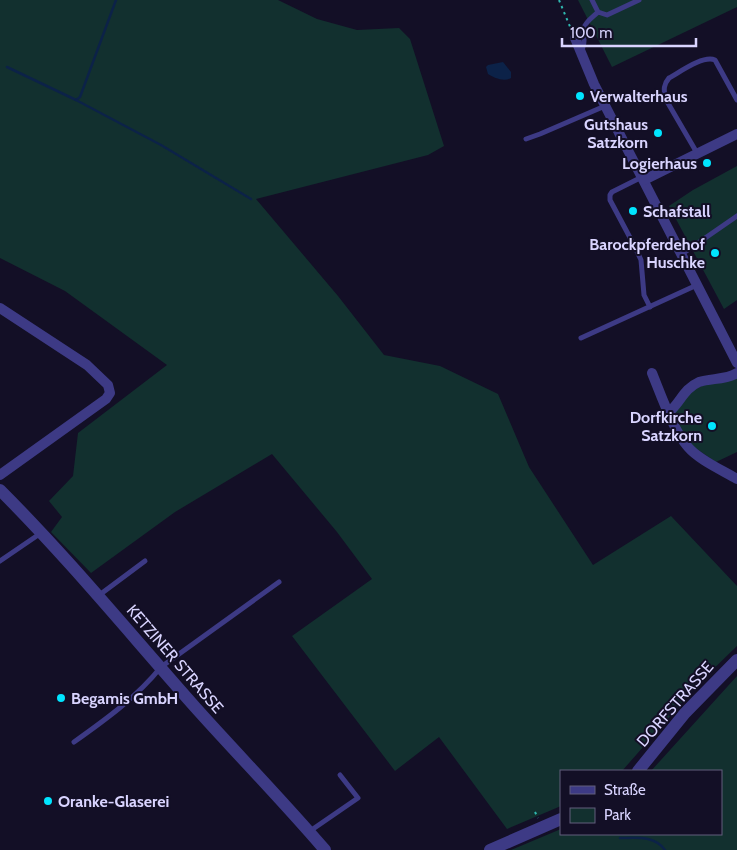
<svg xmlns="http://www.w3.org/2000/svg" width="737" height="850" viewBox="0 0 737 850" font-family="Cabin,sans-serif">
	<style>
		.green { fill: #12302f }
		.water { fill: #0c2248 }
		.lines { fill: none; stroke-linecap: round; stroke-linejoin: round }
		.stream { stroke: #0c2248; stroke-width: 2.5 }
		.path { stroke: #2fb8b0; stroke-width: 2; stroke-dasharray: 2.5 4; stroke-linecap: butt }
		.service { stroke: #3d3a85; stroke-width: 5 }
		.minor { stroke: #3d3a85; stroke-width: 10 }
		.tertiary { stroke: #3d3a85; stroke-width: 12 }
		.poi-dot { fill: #00e5ff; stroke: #130f26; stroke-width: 2 }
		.labels { text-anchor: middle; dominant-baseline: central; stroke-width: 4; stroke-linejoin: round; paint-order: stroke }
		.poi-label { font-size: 16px; font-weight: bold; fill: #d9d4ff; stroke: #130f26; text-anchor: start }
		.street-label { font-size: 16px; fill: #d9d4ff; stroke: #130f26 }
	</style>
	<rect width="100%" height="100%" fill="#130f26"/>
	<g class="green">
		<path d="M0,0h278l39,19 40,11 42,-2 11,11 34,107 -16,9 -172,44 82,97 46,59 56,11 58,28 31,73 64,98 78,-49 66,70v60l-36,35 -79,90h-61v35l-54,23 -68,-92 -44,34 -103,-135 80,-57 -35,-47 -65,-78 -97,58 -84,61 -40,-41 11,-15 -13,-16 24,-25 5,-43 89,-68 -102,-74 -65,-33z"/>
		<path d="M578,0h159v7l-125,60z"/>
		<path d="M737,166v134l-13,9 -55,-103 24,-16z"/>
		<path d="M737,378v74l-21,10 -25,-17 -18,-29c19,-33 29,-31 64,-38z"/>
		<path d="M737,676v174h-226l50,-21v5h160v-63h-70z"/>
	</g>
	<path class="water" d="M503,62l8,10v6c-7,4 -17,0 -23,-4l-2,-7 2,-2z"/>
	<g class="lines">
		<g class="stream">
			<path d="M7,67l69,33 4,-3 36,-97"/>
			<path d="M76,100l85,45 90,54"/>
			<path d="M620,838c17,0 34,-3 45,12"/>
		</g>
		<g class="path">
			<path d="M559,0l12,29"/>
			<path d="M535,812l3,6"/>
		</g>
		<g class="service">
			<path d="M592,0l6,12 9,3 32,-15"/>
			<path d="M581,52c7,-14 0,-15 3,-24 1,-6 10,-12 14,-16"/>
			<path d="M526,139l14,-5 65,-28"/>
			<path d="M697,153l-32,-55c-1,-8 -2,-13 4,-20 11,-6 34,-23 46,-18l22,40"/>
			<path d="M642,177l-30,15 -2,3v5l25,47 15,-7"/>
			<path d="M635,247l6,13 3,35 6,12"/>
			<path d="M682,254l55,-38"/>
			<path d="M581,338l116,-53"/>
			<path d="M0,561l41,-28"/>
			<path d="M98,596l47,-35"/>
			<path d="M74,742c31,-22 63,-45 87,-75l118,-85"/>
			<path d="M310,831l48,-33 -18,-23"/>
		</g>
		<g class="minor">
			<path d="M575,38l19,46 143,279"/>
			<path d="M644,180l93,-46"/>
			<path d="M0,308l87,57 21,20 2,8 -4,6 -106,76"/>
			<path d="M652,373c9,22 21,57 36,74 11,13 34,23 49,32"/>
			<path d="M668,413c12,-9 15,-24 31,-31 12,-4 27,-2 38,-9"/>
		</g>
		<g class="tertiary">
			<path d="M0,490c69,69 131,145 195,217 43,48 88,94 130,143"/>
			<path d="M638,771l47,-58 52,-53"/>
			<path d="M490,850l71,-31"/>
		</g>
	</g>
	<g class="poi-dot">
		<circle cx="580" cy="96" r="5"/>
		<circle cx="658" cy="133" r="5"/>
		<circle cx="707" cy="163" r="5"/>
		<circle cx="633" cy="211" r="5"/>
		<circle cx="715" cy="253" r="5"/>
		<circle cx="712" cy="426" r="5"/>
		<circle cx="61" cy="698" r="5"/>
		<circle cx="48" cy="801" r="5"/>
	</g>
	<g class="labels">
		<g class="poi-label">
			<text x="590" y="96">Verwalterhaus</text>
			<text x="648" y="124" text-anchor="end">Gutshaus<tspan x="648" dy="18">Satzkorn</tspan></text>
			<text x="697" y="163" text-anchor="end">Logierhaus</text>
			<text x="643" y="211">Schafstall</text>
			<text x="705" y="244" text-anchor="end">Barockpferdehof<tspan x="705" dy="18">Huschke</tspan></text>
			<text x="702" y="417" text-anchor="end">Dorfkirche<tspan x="702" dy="18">Satzkorn</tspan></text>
			<text x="71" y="698">Begamis GmbH</text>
			<text x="58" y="801">Oranke-Glaserei</text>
		</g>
		<g class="street-label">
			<text transform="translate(175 659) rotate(49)">KETZINER STRASSE</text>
			<text transform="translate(675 704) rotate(-49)">DORFSTRASSE</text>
		</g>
	</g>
	<rect x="560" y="770" width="162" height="65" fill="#130f26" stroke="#625e7d"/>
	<rect x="570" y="786" width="25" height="8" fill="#3d3a85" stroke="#625e7d"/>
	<text x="604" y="795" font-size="15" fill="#d9d4ff">Straße</text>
	<rect x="570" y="808" width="25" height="15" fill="#12302f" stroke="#625e7d"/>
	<text x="604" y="820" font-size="15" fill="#d9d4ff">Park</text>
	<path d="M562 38v8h134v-8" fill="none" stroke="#d9d4ff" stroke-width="2.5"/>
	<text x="570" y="38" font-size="15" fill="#d9d4ff" stroke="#130f26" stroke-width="4" paint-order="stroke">100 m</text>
</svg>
